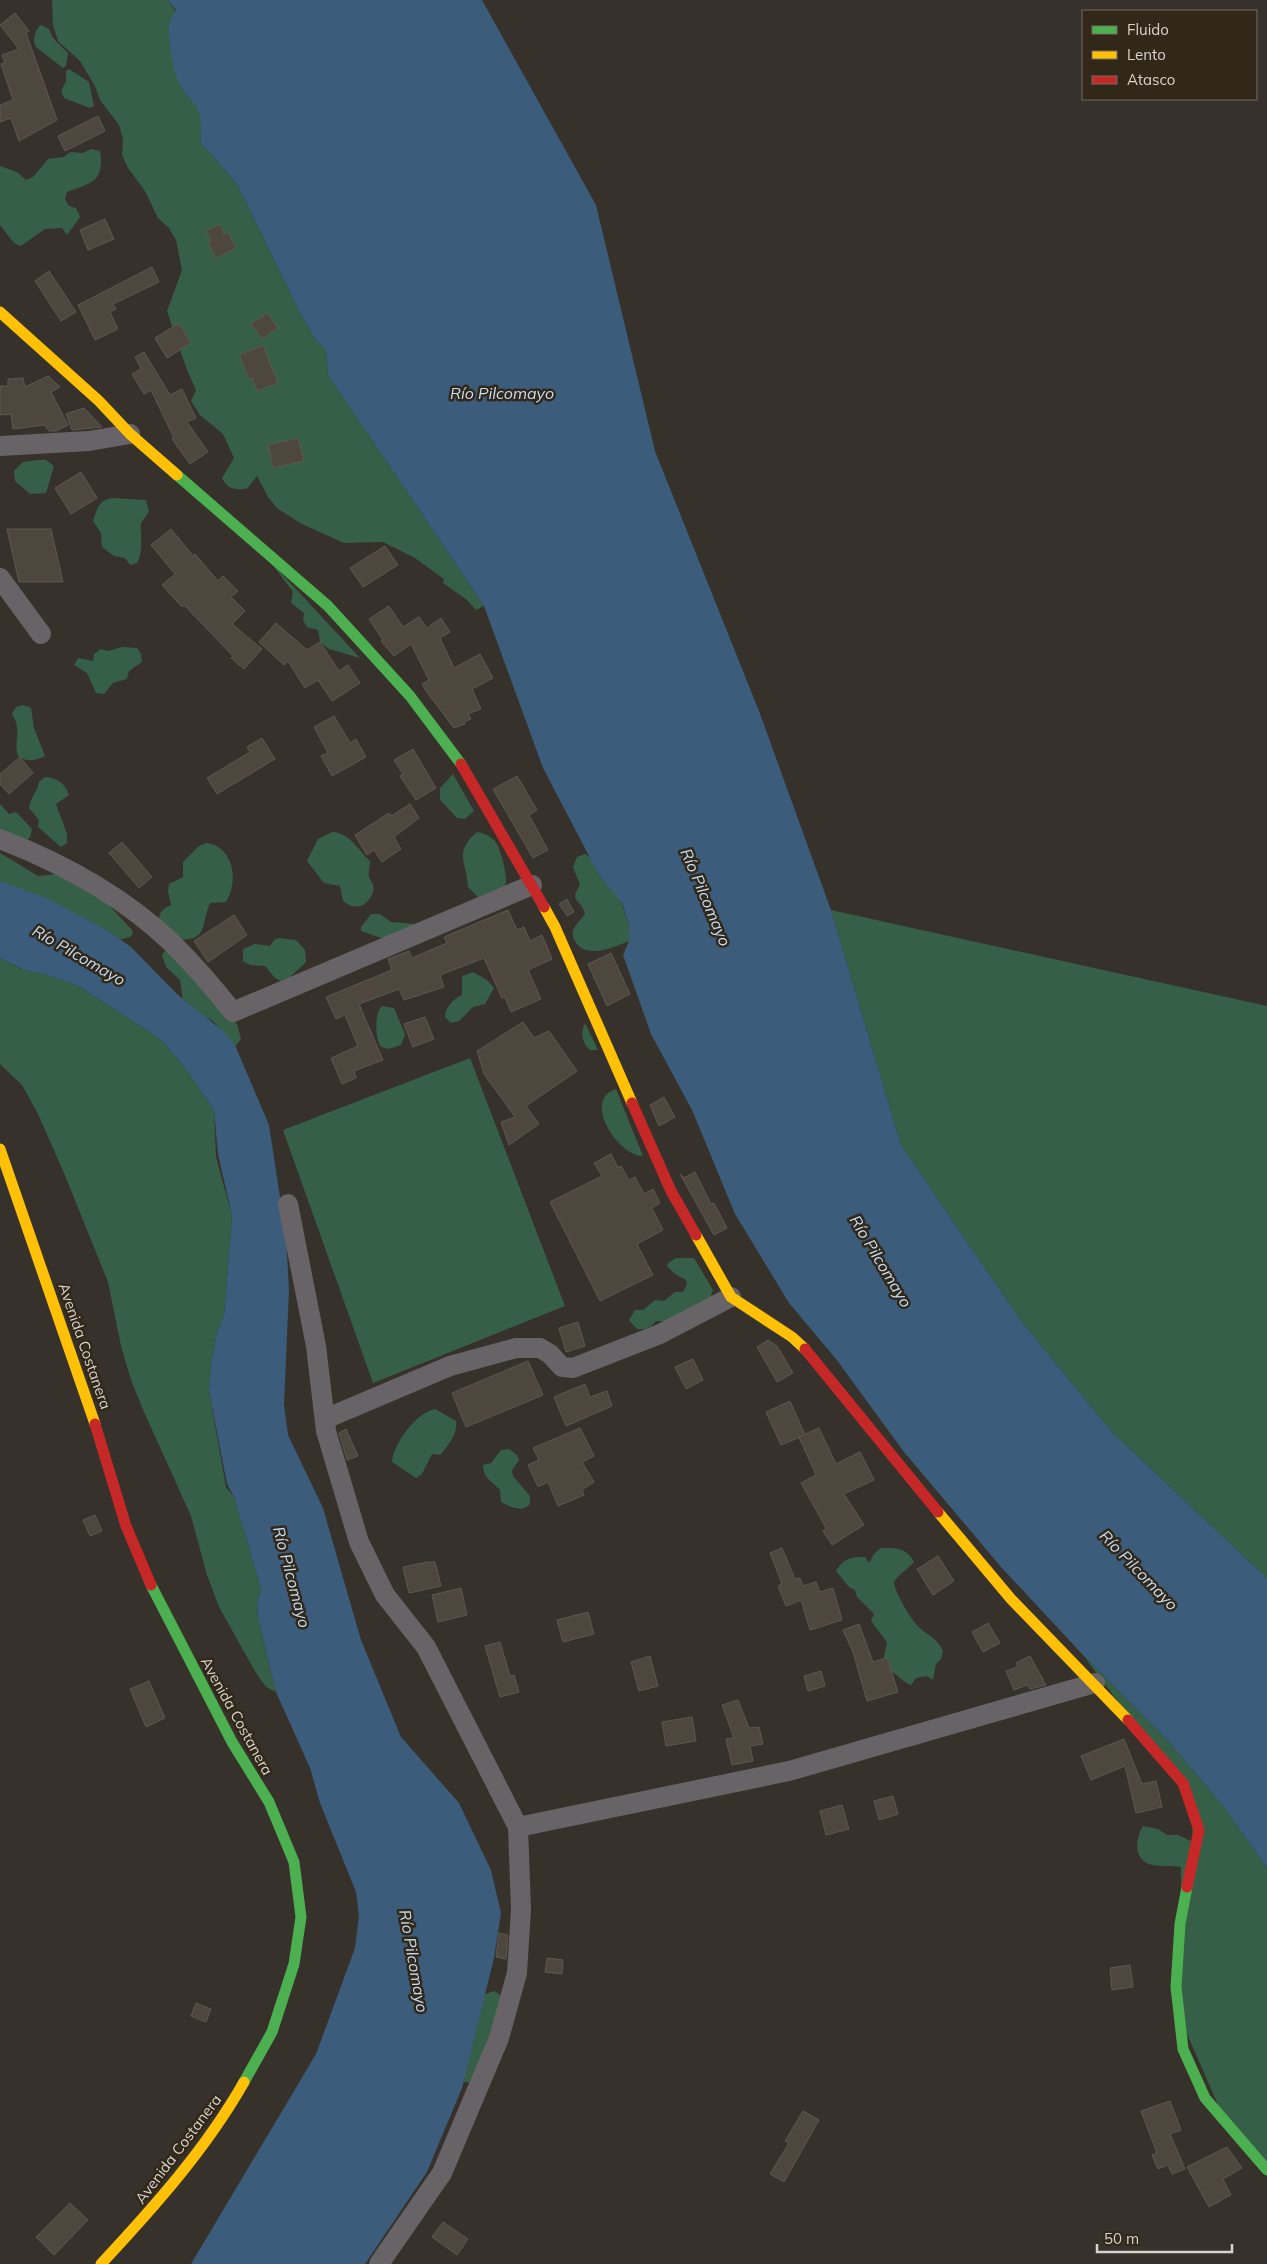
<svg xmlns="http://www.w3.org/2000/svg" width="1267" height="2264" viewBox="0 0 1267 2264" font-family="Mulish,sans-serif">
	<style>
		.green { fill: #365f47 }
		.water { fill: #3b5c7a }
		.building { fill: #4e473d; stroke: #5d5852 }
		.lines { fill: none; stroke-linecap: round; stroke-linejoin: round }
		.street { stroke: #686367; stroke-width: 20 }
		.fast { stroke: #4caf50; stroke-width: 11 }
		.slow { stroke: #ffc107; stroke-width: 11 }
		.jam { stroke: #c62828; stroke-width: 11 }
		.labels { text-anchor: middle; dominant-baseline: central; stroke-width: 5; stroke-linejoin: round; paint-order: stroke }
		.street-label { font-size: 15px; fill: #d9d3cb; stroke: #31281a }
		.water-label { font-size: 16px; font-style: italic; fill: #c5dcf3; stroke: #31281a }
	</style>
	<rect width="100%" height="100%" fill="#36312a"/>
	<g class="green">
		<path d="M52,0h116l8,12 -6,8 -1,18 8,39 22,31 3,18 -2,16 37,42 63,129 15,26 11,11 2,25 156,231 -8,4 -9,-10 -24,-17 1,-4 -29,-21 -32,-16 -39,1 -42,-19 -24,-15 -10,-12 -11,-21 -9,12c-12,3 -21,1 -26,-10l12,-20 -11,-24 -23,-19 -9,-14 5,-11 -9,-20 -20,-59 15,-41 -6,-30 -7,-12 -11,-10 -13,-27 -17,-23 -6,-13 1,-16 -4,-14 -19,-25 -5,-14 -15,-25 -22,-20 -5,-16z"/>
		<path d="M41,25l8,4 4,9 15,15 -2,13 -3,2 -27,-21c-4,-7 -1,-17 5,-22z"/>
		<path d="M69,69l20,13 5,24 -4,2 -26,-10 -3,-7 5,-10v-10z"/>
		<path d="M91,149l9,2c5,30 -8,32 -33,41l-2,7 4,7 7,2 4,9 -13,18 -5,-7 -17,1 -24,17 -7,-3 -14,-18v-59l17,6 9,8 7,-3 15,-18 16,-2 6,-5 13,1z"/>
		<path d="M38,460h8l8,6 -8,27 -16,1 -15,-13 -1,-10 9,-9z"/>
		<path d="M112,498l34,2 3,12 -8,11c-1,14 3,27 -4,40l-7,2 -5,-7 -11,-2 -12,-9 -1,-14 -8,-12c4,-12 5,-20 19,-23z"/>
		<path d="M269,560l91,98 -31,-9 -9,-7 -2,-12 -11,-3 -4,-7 1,-7 -13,-10 2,-11z"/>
		<path d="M122,647l15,1 4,6 1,8 -13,9 -2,8 -14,4 -9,11 -8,-1 -9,-20 -13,-8 4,-7 15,3 1,-7 7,-5 7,2z"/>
		<path d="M23,705l8,3 3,20 11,28c-8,5 -19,6 -27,0 -5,-16 5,-24 -6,-42l4,-7z"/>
		<path d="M453,774l21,37 -9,8 -8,-1 -17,-18v-12z"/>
		<path d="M45,777c12,1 20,6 24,18l-13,9 11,30v9l-6,4 -23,-20 1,-7 -10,-12c1,-10 8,-16 10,-26z"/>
		<path d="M0,804l9,10 7,-2 16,17 -2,8 -6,6 -24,-1z"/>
		<path d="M332,832c18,1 26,18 38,29 0,5 -2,12 -1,16 2,5 6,8 4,15 -5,15 -18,19 -30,9l-3,-15 -16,-3 -17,-22 11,-22z"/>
		<path d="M477,832c7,1 16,5 20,12 4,8 10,29 9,38 -2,12 -14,17 -23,20l-15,-15c-1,-25 -15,-34 9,-55z"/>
		<path d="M207,843c27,4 32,39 19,59l-16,1c-10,24 -1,39 -36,36l-16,-16c1,-10 4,-14 13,-18l-3,-14 1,-7 14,-7v-15l16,-16z"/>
		<path d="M0,853l38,23 18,-2 31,16 19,12 26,28 1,4 -3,3 -12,3 -118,-51z"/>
		<path d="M585,854l7,4 7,17 21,24 9,26v16c-14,6 -44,19 -54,0 -2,-3 -3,-7 -2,-11 3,-6 8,-11 12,-16 -3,-15 -17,-11 -5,-29l-7,-18 4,-10z"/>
		<path d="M831,910l436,96v572l-155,-146 -90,-110 -121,-177z"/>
		<path d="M371,914h9l11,8 25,2 -32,15 -23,-8v-4z"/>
		<path d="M279,938l17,2 9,10 1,12 -17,16 -8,3 -6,-3 -10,-12 -15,-1 -7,-4v-12l12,-5 15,2 5,-7z"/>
		<path d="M170,944l67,80 4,15 -6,8 -21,-25 -25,-15 -6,-6 -3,-21 -14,-13 -4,-12z"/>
		<path d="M0,958l22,12 22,4 34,12 75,48 12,10 20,24 29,42 2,47 16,59 -8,100 -7,17 -6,29 -2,29 17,96 8,10 27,92 -4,14 1,15 18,74 -10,-5 -10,-14 -37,-66 -12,-32 -16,-59 -47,-104 -13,-32 -10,-34 -13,-64 -44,-109 -27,-61 -15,-27 -22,-21z"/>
		<path d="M473,972l14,8 7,8 -9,16 -12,3 -14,14 -8,2 -6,-6c0,-9 8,-18 17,-22v-19z"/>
		<path d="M382,1006l12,2 11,26 -4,11 -12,4 -8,-2c-6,-9 -7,-34 1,-41z"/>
		<path d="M585,1023l13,27h-8c-8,-7 -10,-17 -5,-27z"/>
		<path d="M470,1058l95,248 -192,77 -90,-253z"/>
		<path d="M616,1089l27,67c-24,1 -62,-56 -27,-67z"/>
		<path d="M676,1258h18l19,32 -3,8 -14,6 -9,9 -19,8h-12c-6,7 -10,9 -19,8l-8,-9 6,-10h8l12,-10 9,1 11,-9h8l4,-8 -1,-4 -11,-6 -8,-8 1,-3z"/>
		<path d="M435,1409l21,12c2,13 -8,25 -16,34l-8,-1 -10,20 -6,4 -24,-16c1,-18 25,-50 43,-53z"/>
		<path d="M509,1449l8,6 2,5 -7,10 1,6 17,20v8c-8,9 -20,3 -29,-2l-1,-12c-7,-8 -17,-12 -17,-25l8,-2 10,-13z"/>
		<path d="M881,1548c13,0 26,-1 33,14 -6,7 -14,11 -20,20 1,11 18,40 27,47 10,8 17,10 22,22l-2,8 -5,5 -3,16 -6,-4 -11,2 -5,7c-10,-4 -14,-12 -24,-15 -7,-11 -1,-17 0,-28l-16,-21 3,-7 -17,-17 -2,-7 -6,-3 -13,-16c8,-13 15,-14 29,-14l4,6 5,-9z"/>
		<path d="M1083,1655l86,87 54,64 44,62v299l-45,-53 -41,-94v-153c-9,-2 -18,0 -28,-2 -20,-3 -18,-26 -10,-39l15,3 9,6h11l15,7 -2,-43z"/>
		<path d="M494,1991l13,8 -36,84 -7,-1 -2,-3 21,-84z"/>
	</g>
	<g class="water">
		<path d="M168,0h314l114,205 59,246 104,260 72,199 70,235 121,177 90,110 155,146v290l-44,-62 -54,-64 -86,-87 -82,-88 -97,-115 -68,-93 -47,-56 -54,-89 -43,-104 -41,-76 -28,-79 6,-14v-16l-7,-22 -23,-28 -56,-107 -59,-162 -156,-231 -2,-25 -11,-11 -15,-26 -63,-129 -37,-42c5,-42 -9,-34 -23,-64 -4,-9 -10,-45 -8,-54 1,-6 5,-9 7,-14z"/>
		<path d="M0,881l46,17 61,32 24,17 46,47 46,37 12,14 34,80 17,111 3,54 -5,115 4,30 35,73 38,132 40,97 58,66 32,67 10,43 -7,45 -32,130 -35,84 -62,92h-174l125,-210 39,-106 4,-33 -3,-23 -36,-89 -10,-35 -34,-76 -18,-74 -1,-15 4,-14 -27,-92 -7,-13 -18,-93 2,-29 6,-29 7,-17 8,-100 -14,-62 -4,-44 -29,-42 -20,-24 -12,-10 -75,-48 -34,-12 -21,-4 -23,-12z"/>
	</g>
	<g class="building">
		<path d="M15,13l14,18 -3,2 31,87 -38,21 -8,-23 -11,4v-17l13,-5 -12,-36 4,-1 -3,-8 17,-6 -19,-24z"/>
		<path d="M98,116l7,15 -40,20 -7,-15z"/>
		<path d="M105,219l9,20 -26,11 -8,-20z"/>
		<path d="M220,224l4,10 4,-2 8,16 -20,10 -8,-16 3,-2 -5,-9z"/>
		<path d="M152,267l7,15 -46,22 3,5 -6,3 8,17 -23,11 -17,-35z"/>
		<path d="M49,271l27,41 -15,9 -26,-40z"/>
		<path d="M267,313l11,15 -16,11 -11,-15z"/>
		<path d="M179,323l12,20 -24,15 -12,-20z"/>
		<path d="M263,345l15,38 -21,8 -5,-13 -3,1 -10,-24z"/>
		<path d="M144,352l26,43 12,-6 14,29 -9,4 21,30 -18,12 -18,-25 2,-1 -23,-48 -7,4 -12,-20 9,-5 -6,-12z"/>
		<path d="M48,376l12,11 -9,5 17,33 -12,6h-7l-4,-6 -32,4 -2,-15 -11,1v-29h8v-7l15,-1 2,9z"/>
		<path d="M84,408l4,4 14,15 -30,3 -6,-16z"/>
		<path d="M298,438l6,23 -31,7 -5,-23z"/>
		<path d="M81,472l16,26 -26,16 -16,-26z"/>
		<path d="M7,529h44l12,53h-44z"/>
		<path d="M171,529l22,27 2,-2 23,27 5,-5 15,15 -7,6 14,14 -13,13 30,25 -18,20 -13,-11 2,-2 -49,-51 -2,2 -20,-22 13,-11 -24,-29z"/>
		<path d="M385,546l13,19 -35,22 -13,-19z"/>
		<path d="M389,606l14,21 16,-10 8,11 14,-10 9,14 -10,6 14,30 26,-14 13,24 -21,11 9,20 -13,5 3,5 -7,3 1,2 -11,4 -28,-37 -4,-7 7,-4 -18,-36 -17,12 -13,-15 2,-1 -14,-21z"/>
		<path d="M276,623l31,27 13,-8 19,29 9,-6 12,18 -28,18 -14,-21 -13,8 -17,-27 -4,4 -25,-23z"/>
		<path d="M334,716l16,27 6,-4 10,18 -34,19 -11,-20 7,-3 -14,-26z"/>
		<path d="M262,738l13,21 -58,35 -10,-16 43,-26 -3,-5z"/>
		<path d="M413,749l23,39 -20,12 -16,-24 3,-2 -9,-14z"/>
		<path d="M20,757l13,16 -24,21 -9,-10v-10z"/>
		<path d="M517,776l20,34 -8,5 19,35 -15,8 -40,-69z"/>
		<path d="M410,804l9,14 -25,19 7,12 -19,13 -8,-12 -7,5 -12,-20 34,-22 2,3z"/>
		<path d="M122,842l30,35 -13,11 -30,-35z"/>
		<path d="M567,899l7,13 -7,4 -8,-12z"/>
		<path d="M508,910l9,20 7,-3 6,14 12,-6 10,24 -24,11 13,29 -30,13 -6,-15 -3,1 -18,-40 -44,17 4,12 -40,13 -5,-11 -40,15 24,56 -29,11 2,7 -14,6 -11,-26 27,-12 -13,-31 -9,4 -10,-22 66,-27 -4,-11 21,-8 3,7 35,-15 -3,-6z"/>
		<path d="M234,915l13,20 -39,27 -14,-21z"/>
		<path d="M611,953l19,41 -23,12 -19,-42z"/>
		<path d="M425,1017l9,22 -21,8 -9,-23z"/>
		<path d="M523,1022l11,16 15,-7 28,40 -51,35 13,18 -30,21 -8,-23 14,-5 -31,-43 -7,-23z"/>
		<path d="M664,1097l11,20 -16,9 -9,-21z"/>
		<path d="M611,1154l7,14 3,-2 8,14 6,-3 9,17 9,-5 7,14 -8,5 11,22 -26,14 16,31 -53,26 -50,-99 52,-26 -8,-13z"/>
		<path d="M695,1172l16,32 3,-1 13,25 -13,7 -34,-61 4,4z"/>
		<path d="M578,1322l7,24 -19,6 -7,-24z"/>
		<path d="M768,1340l9,6 16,27 -16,9 -20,-35z"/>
		<path d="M693,1359l10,21 -17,9 -11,-22z"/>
		<path d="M528,1361l15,34 -77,32 -14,-34z"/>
		<path d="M585,1384l5,13 17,-6 5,15 -46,20 -12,-29z"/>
		<path d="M790,1401l15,34 -24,10 -15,-33z"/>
		<path d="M580,1428l14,28 -12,6 12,20 -12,8 2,5 -26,11 -10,-24 -10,5 -10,-22 11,-5 -6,-12z"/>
		<path d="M819,1428l17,36 24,-12 14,28 -30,14 20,31 -32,20 -9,-14 3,-3 -25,-45 15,-8 -17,-38z"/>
		<path d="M346,1429l12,27 -11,4 -8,-27z"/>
		<path d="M95,1515l7,16 -12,5 -7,-16z"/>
		<path d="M782,1548l13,31 5,-1 3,8 13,-4 4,10 13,-4 9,32 -32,10 -9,-30 -15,6 -8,-20 4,-2 -12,-31z"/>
		<path d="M938,1556l16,25 -21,14 -16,-26z"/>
		<path d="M427,1562h8l6,24 -32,7 -6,-26z"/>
		<path d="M461,1588l6,27 -29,7 -6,-27z"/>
		<path d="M588,1612l6,22 -31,8 -6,-22z"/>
		<path d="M988,1623l12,20 -17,9 -11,-20z"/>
		<path d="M859,1624l14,38 14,-4 11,34 -31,9 -14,-49 -10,-22z"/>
		<path d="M500,1642l10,34 4,-1 5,17 -19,5 -15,-51z"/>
		<path d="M650,1656l8,30 -19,5 -8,-29z"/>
		<path d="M1030,1656l16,29 -16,4 -3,-4 -13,5 -8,-19 12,-4 -2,-4z"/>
		<path d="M821,1671l4,15 -17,5 -4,-15z"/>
		<path d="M149,1681l16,37 -19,9 -16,-38z"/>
		<path d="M738,1700l11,28 10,-1 4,17 -13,2 3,15 -21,4 -6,-26 8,-1 -12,-33z"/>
		<path d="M692,1717l4,24 -30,5 -4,-24z"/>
		<path d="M1124,1739l18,45 14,-3 6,26 -26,6 -11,-47 -34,14 -10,-24z"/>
		<path d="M893,1796l5,18 -19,6 -5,-19z"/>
		<path d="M842,1805l7,24 -23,6 -6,-24z"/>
		<path d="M499,1933l9,2 -2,24 -10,-2z"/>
		<path d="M547,1958l16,2 -1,14 -17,-2z"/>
		<path d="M1130,1965l3,22 -21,3 -2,-22z"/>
		<path d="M196,2003l15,6 -5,13 -15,-6z"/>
		<path d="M1170,2101l11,29 -11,4 15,35 -13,5 -4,-9 -10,4 -6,-14 5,-2 -16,-42z"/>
		<path d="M803,2111l16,9 -35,62 -14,-8 19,-31 -4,-2z"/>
		<path d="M1227,2147l15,21 -19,11 8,16 -22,12 -22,-40z"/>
		<path d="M70,2203l18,17 -34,35 -18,-18z"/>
		<path d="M443,2222l25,17 -11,16 -25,-18z"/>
	</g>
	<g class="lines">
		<g class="street">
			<path d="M0,446l89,-5 41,-7"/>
			<path d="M0,578l41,56"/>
			<path d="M0,839c62,24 124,58 172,104 22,22 42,45 61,69l299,-127"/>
			<path d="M288,1204l28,142 10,85 33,111 26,53 41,52 92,180 3,82 -4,64 -18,65 -57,135 -63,91"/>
			<path d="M325,1419l125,-53 66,-18h24l10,6 12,13 11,1 87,-34 71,-37"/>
			<path d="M518,1827l271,-56 306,-88"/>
		</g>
		<g class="fast">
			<path d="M177,475l151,131 82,90 51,68"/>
			<path d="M151,1585l81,157 37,60 25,60 7,55 -7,47 -22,68 -28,50"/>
			<path d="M1187,1887l-7,37 -4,63 7,62 22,49 62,72"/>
		</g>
		<g class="slow">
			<path d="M0,312l99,89 31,33 47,41"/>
			<path d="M544,907l11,20 77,176"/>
			<path d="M0,1149l95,275"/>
			<path d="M696,1235l35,62 61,40 13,12"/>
			<path d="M938,1512l73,87 117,121"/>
			<path d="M101,2264c53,-57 105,-115 143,-182"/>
		</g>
		<g class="jam">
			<path d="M461,764l83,143"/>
			<path d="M632,1103l39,88 25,44"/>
			<path d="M805,1349l133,163"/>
			<path d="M95,1424l31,102 25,59"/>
			<path d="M1128,1720l55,63 16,47 -12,57"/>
		</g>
	</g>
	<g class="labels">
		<g class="street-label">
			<text transform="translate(85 1346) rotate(71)">Avenida Costanera</text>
			<text transform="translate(237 1716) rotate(61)">Avenida Costanera</text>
			<text transform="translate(178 2149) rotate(-53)">Avenida Costanera</text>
		</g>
		<g class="water-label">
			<text x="502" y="393">Río Pilcomayo</text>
			<text transform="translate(706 897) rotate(67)">Río Pilcomayo</text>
			<text transform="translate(79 955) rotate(30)">Río Pilcomayo</text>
			<text transform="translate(881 1261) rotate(59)">Río Pilcomayo</text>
			<text transform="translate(1139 1570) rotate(46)">Río Pilcomayo</text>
			<text transform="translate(292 1577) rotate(75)">Río Pilcomayo</text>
			<text transform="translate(414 1961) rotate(80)">Río Pilcomayo</text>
		</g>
	</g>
	<rect x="1082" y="10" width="175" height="90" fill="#31281a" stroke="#746c61"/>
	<rect x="1092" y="26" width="25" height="8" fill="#4caf50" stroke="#746c61"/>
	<text x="1127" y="35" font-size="15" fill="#d9d3cb">Fluido</text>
	<rect x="1092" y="51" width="25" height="8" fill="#ffc107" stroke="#746c61"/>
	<text x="1127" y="60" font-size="15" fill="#d9d3cb">Lento</text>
	<rect x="1092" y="76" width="25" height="8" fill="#c62828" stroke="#746c61"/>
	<text x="1127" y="85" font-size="15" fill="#d9d3cb">Atasco</text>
	<path d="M1097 2244v8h135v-8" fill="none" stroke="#d9d3cb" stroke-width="2.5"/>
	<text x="1104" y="2244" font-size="15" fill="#d9d3cb" stroke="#31281a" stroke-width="4" paint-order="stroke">50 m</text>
</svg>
